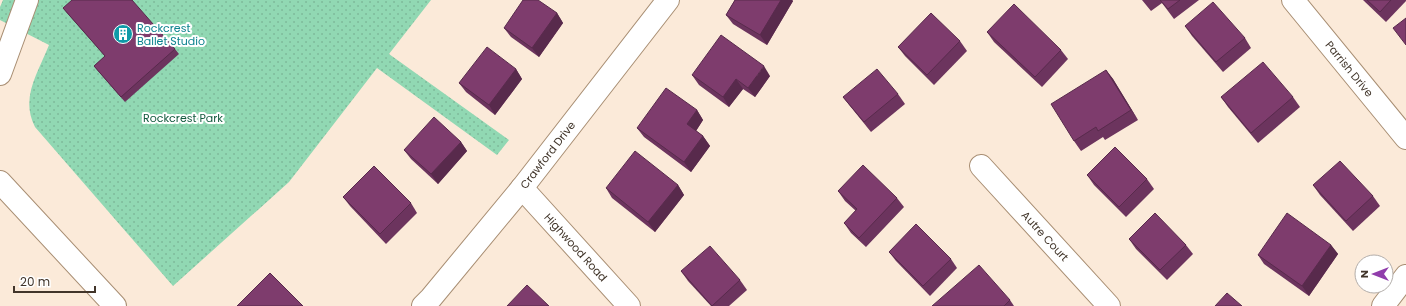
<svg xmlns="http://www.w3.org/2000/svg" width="1406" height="306" viewBox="0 0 1406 306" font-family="Poppins,sans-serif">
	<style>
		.park { fill: url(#park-dots) }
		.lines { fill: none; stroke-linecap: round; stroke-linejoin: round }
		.street-casing { stroke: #a88e73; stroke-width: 24 }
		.street { stroke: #fff; stroke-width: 22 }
		.wall { fill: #6c345e }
		.shaded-wall { fill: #582a4c }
		.building { fill: #7e3c6d; stroke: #582a4c }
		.labels { text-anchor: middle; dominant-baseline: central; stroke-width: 4; stroke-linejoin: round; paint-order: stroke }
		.culture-label { font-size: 11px; fill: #0d838f; stroke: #fff; text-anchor: start }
		.street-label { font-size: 11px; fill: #41352a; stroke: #fff }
		.park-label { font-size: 11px; fill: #135b3e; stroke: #fff }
	</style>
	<defs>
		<pattern id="park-dots" width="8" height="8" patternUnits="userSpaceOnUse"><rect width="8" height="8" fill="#91d8b3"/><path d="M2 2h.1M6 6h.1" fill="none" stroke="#7eba9a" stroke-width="1.8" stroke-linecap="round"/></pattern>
	</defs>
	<rect width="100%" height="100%" fill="#fbead9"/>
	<path class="park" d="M3,0h428l-42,54 120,86 -12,15 -120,-87 -88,114 -116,104 -138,-159c-15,-29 3,-54 14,-82l-49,-25v-13z"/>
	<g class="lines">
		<g class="street-casing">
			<g id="street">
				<path id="s1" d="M1293,0l113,138"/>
				<path d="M0,74l27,-74"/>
				<path id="s2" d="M981,166l128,140"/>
				<path d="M0,182l115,124"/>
				<path id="s3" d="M522,188l107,118"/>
				<path id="s4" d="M423,306l8,-8 91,-110 146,-188"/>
				<path d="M1383,306l23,-30"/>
			</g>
		</g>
		<use href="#street" class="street"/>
	</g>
	<g class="wall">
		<path d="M735,0h57l1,1 -26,44 -34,-21 -7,-9z"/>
		<path d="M1142,0h57l-25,19 -12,-16 -11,8z"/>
		<path d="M1363,0h43v1l-20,21z"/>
		<path d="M63,8l112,41 4,5 -54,48 -27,-31 -4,-5 11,-10 -38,-43z"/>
		<path d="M557,13l6,10 -24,34 -28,-20 -7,-9z"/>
		<path d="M1185,26l60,12 6,10 -28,24 -31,-36z"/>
		<path d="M987,32l74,18 7,9 -26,28 -48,-45z"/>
		<path d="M960,41l7,10 -33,34 -29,-29 -7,-9z"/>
		<path d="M516,69l6,10 -27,36 -29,-23 -7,-9z"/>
		<path d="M1106,70l7,9 25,41 -33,20 -2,-3 -22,14 -7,-10z"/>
		<path d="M692,75l78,1 -15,21 -12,-8 -14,18 -30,-22z"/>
		<path d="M898,94l7,10 -34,28 -21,-26 -7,-9z"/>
		<path d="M1221,97h72l7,10 -42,36 -30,-36z"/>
		<path d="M697,110l6,10 -7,11 7,5 7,10 -19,26 -47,-35 -7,-9z"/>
		<path d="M461,142l6,9 -29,33 -27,-25 -7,-9z"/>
		<path d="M1087,175l60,4 7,10 -28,28 -32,-32z"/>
		<path d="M678,185l6,10 -29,37 -43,-34 -6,-10z"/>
		<path d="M1313,185l60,11 7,10 -27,25 -33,-36z"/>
		<path d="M838,191l59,7 7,9 -38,40 -15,-14 -7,-10 12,-12 -11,-10z"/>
		<path d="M343,197l68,6 6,10 -31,31 -36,-38z"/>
		<path d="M1129,239l57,6 7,9 -26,26 -31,-31z"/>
		<path d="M1331,245l7,9 -29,42 -45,-32 -6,-9z"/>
		<path d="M889,252l62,7 6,9 -27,28 -34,-35z"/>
		<path d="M681,271l59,9 7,10 -18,16h-18l-23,-25z"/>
		<path d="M1010,300l4,6h-82z"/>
	</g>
	<g class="shaded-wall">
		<path d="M781,0h11l1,1 -26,44 -7,-10z"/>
		<path d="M557,13l6,10 -24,34 -7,-9z"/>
		<path d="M764,66l6,10 -15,21 -7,-9z"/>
		<path d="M516,69l6,10 -27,36 -6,-10z"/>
		<path d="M1106,70l7,9 25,41 -7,-10z"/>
		<path d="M736,79l7,10 -14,18 -6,-10z"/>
		<path d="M697,110l6,10 -9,14 -7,-10z"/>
		<path d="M703,136l7,10 -19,26 -7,-10z"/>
		<path d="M461,142l6,9 -29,33 -7,-10z"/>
		<path d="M678,185l6,10 -29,37 -7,-10z"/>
		<path d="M1331,245l7,9 -29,42 -7,-10z"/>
	</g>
	<g class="building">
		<path d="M72,0h60l43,49 -54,48 -27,-31 11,-10 -42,-48z"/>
		<path d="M523,0h15l19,13 -25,35 -28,-20z"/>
		<path d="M735,0h46l-21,35 -34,-20z"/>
		<path d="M1160,0h20l-12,9z"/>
		<path d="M1367,0h24l-11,12z"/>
		<path d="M1213,2l32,36 -29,24 -31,-36z"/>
		<path d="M1014,4l47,46 -26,27 -48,-45z"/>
		<path d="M931,13l29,28 -33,34 -29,-28z"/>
		<path d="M1406,18v27l-13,-17z"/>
		<path d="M721,35l43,31 -16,22 -12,-9 -13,18 -31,-22z"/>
		<path d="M487,47l29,22 -27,36 -30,-22z"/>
		<path d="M1263,62l30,35 -42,36 -30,-36z"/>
		<path d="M877,69l21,25 -34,28 -21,-25z"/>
		<path d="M1106,70l25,40 -33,21 -2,-4 -22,14 -23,-37z"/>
		<path d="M666,88l31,22 -10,14 16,12 -19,26 -47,-34z"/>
		<path d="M434,117l27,25 -30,32 -27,-24z"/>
		<path d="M1115,147l32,32 -28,28 -32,-32z"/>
		<path d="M635,151l43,34 -30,37 -42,-34z"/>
		<path d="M1340,161l33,35 -27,25 -33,-36z"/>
		<path d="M863,165l34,33 -38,40 -15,-15 13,-14 -19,-18z"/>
		<path d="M374,166l37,37 -31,31 -37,-37z"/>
		<path d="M1155,213l31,32 -26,25 -31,-31z"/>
		<path d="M1287,213l44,32 -29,41 -44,-31z"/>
		<path d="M916,224l35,35 -28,27 -34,-34z"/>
		<path d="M710,246l30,34 -28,26 -31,-35z"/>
		<path d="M979,265l31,35 -6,6h-72z"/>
		<path d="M270,273l33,33h-66z"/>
		<path d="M527,285l22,21h-42z"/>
		<path d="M1227,293l15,13h-27z"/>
	</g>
	<defs>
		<g id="building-disc" transform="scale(1)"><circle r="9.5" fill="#0f9aa8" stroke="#fff"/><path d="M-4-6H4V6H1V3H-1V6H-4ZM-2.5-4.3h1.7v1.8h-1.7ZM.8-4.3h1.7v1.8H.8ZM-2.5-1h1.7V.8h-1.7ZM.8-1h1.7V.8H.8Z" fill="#fff"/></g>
	</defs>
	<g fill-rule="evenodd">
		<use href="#building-disc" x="123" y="34"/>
	</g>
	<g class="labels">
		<g class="culture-label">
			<text x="137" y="28">Rockcrest<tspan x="137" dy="13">Ballet Studio</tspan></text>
		</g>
		<g class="street-label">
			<text stroke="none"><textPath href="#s1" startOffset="89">Parrish Drive</textPath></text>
			<text stroke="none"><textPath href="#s4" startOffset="196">Crawford Drive</textPath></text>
			<text stroke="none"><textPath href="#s2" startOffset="95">Autre Court</textPath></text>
			<text stroke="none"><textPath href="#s3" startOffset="80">Highwood Road</textPath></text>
		</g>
		<g class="park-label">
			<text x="183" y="118">Rockcrest Park</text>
		</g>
	</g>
	<g transform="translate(1374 274) rotate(270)"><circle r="19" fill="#ffffff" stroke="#b3aeaa"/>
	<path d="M0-3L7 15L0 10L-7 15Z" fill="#903dab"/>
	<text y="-6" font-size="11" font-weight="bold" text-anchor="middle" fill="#41352a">N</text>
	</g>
	<path d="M14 286v6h81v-6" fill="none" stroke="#41352a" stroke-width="2"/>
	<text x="20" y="286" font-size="12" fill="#41352a" stroke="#ffffff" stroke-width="3" paint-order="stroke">20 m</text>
</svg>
